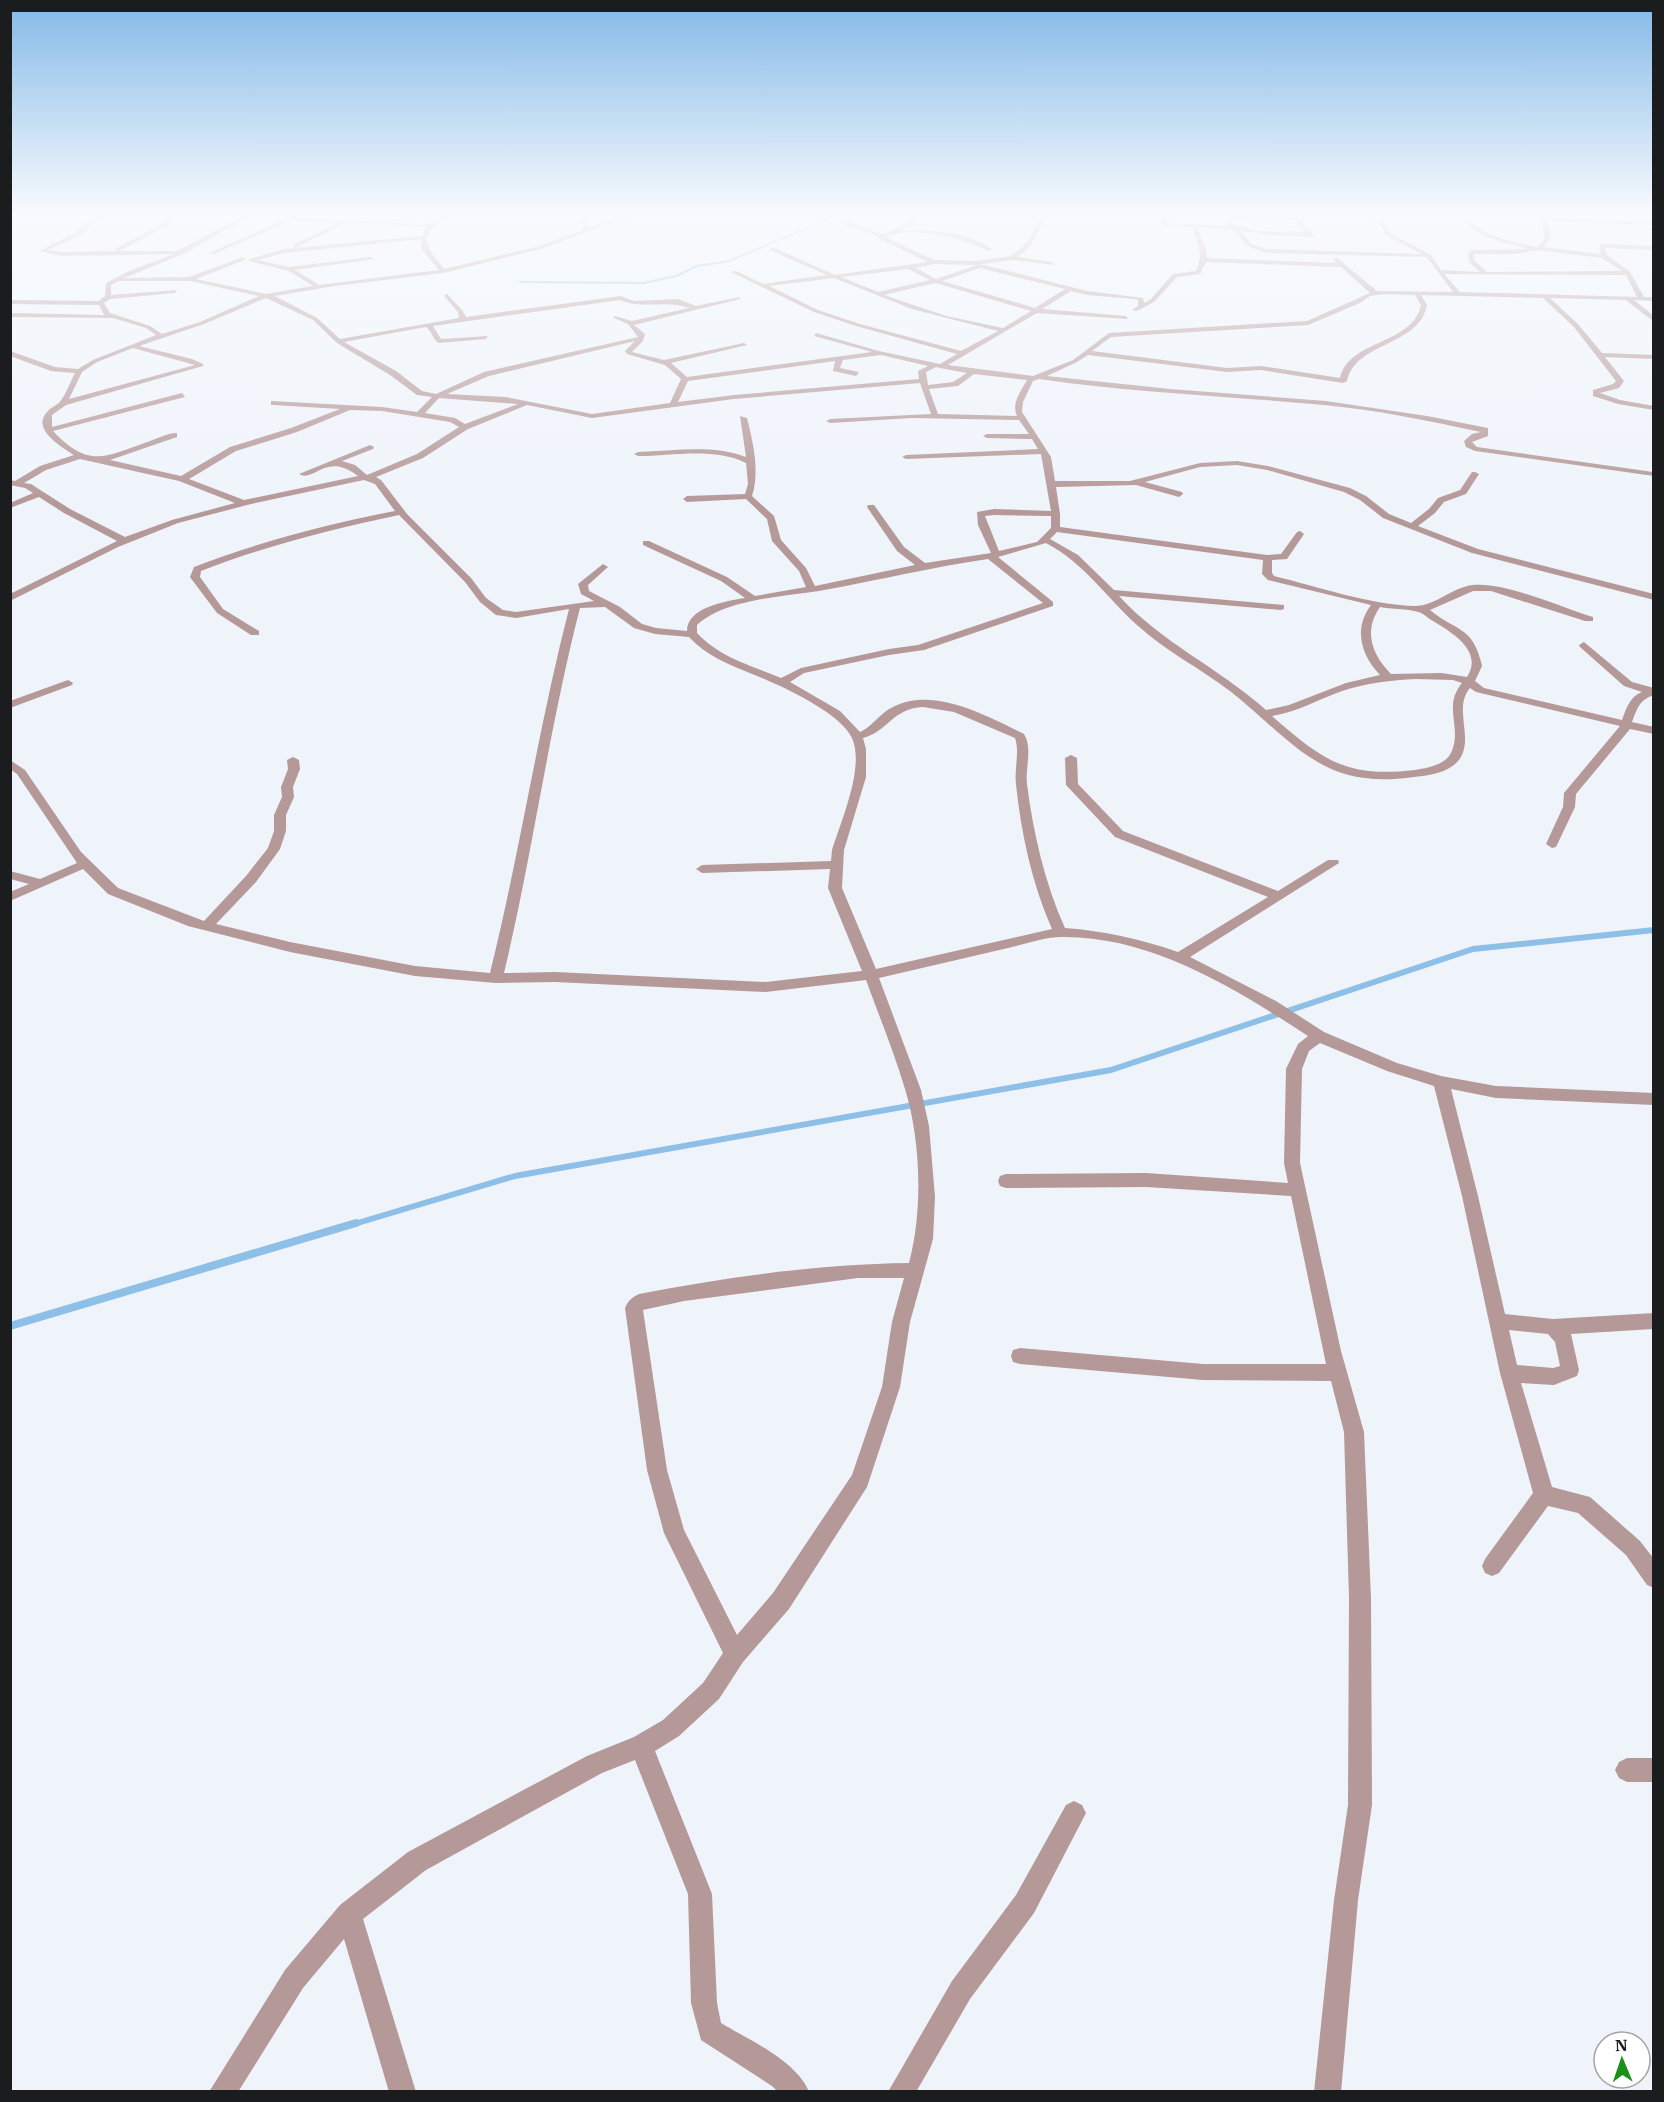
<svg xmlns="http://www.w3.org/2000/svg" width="1664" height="2102" viewBox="0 0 1664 2102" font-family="'IBM Plex Serif',serif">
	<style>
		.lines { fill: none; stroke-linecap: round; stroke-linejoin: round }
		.stream-far2 { stroke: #8ec0e7; stroke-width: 2 }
		.stream-far1 { stroke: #8ec0e7; stroke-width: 6 }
		.stream { stroke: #8ec0e7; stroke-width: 8 }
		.street { fill: #b59898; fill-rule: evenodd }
	</style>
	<rect width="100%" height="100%" fill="#eff4fb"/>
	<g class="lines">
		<path class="stream-far2" d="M520,282l124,1 32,-7 21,-10 32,-5 83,-35 18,-9 3,-5"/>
		<path class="stream-far1" d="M351,1225l164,-49 596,-106 362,-121 181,-19"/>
		<path class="stream" d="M10,1326l346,-103"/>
		<g class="street">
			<path d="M104,212h6l-16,10 -14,13 -32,15 14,2 54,-1 -1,-2 51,-27 5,-6 3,2 -4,6 -51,27h58l74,-39h7l-75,42 -59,24 65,-1 54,-20 2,3 -49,19 70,15 47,-8 -24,-15 -40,-10v-2l35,-10 138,-13 4,-9 -81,-4 -50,25 -2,-3 44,-22 -46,-2 -77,33 -5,-1 88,-39 3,2 -3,2 132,6 19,-12h6c-31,24 -37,24 -10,57l96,-23 43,-16 -3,-18h6l2,16 29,-11 40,-5 -39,8 -74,28 -101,25 -109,13 -59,10 42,22 23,21 119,-21 -1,-6 -14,-16 3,-2 16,17 3,6 155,-21 12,5 45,-2 18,7 44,-9v2l-106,26 11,9 -2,7 -11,11 32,8 80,-17 3,2 -76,18 16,14 185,-25 -58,-16 2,-3 63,18 61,13 17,-10 -101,-28 -42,-14 -83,-40 5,-1 27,13 64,-9 -57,-25 2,-3 63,28 93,-13 -50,-24v-2l-37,-13 2,-3 40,14 22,-9 8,-13h6l-6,12 -12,7c30,-2 66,0 91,18l-3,2c-31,-13 -71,-26 -104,-14l49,23 41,1 36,-5 16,-13 17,-31h5l-18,33 -13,12 34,5 2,3 -41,-5 -38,5 -42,-1 -17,4 20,11 44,-15 107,27 56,7 1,5 6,-3 23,-26 23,-3c8,-16 2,-27 -4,-44l-29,-2 -2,-4 4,-9h5l-3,11 62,3 -4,-3 4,-6 -37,-5 39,2 6,-2 -1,3 64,3 2,-6h6l-5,12 12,13 -48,-2 -26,-4 10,13 16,5 154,5 -35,-19 -8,-14 -13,-9h6l11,7 8,14 41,22 10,15 39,2 -11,-10 -1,-8 3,-4 59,-1c-27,-7 -58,-12 -73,-37h5c15,23 49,30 75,35 12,-8 6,-16 4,-28l3,-2 110,4v4l-107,-4 4,16 -8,10 58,7 -2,-8 3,-2 52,2v4l-49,-2 2,7 23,17 14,25h10v4l-20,-1 20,16v6l-28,-22 -76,-2 28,26 24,29 52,2v4l-49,-2 19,24 -5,7 -19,5 20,7 34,6v4l-36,-6 -25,-8v-6l20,-6 3,-3 -42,-54 -31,-29 -122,-3 6,10c-8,42 -71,36 -80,76l-4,2 -82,-13 -34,2 -139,-17 -11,7 -30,14 123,13 156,12 101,15 61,12v8l-16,6 5,5 176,25 1,4 -179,-25 -9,-4 -2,-6 8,-7 9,-2c-52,-11 -104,-22 -157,-27 -95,-9 -191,-12 -285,-26l-6,2 -10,21 -1,10 29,45 4,24h75l70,-18 37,-2 31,5 82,22 16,8 23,18 22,9 18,-14 9,-11 22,-8 12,-18h3l4,2 -13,20 -22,8 -9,11 -17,13 60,23 176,45v6l-182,-47 -89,-35 -23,-18 -16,-8 -77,-22 -30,-5 -37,2 -55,15 37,10 1,2 -4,3 -43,-12 -80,2 4,27v13l207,28 14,-1 16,-22 3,-1 4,3 -17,25 -15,1v13l2,3c45,11 93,28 139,30 22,1 39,-19 60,-21 33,-3 87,22 120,32v4h-8l-94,-30h-18l-43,19c26,22 43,15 52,56l-7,15 9,7 138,32c4,-11 8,-24 20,-28l-18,-6 -44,-39 -1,-2 5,-3 48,40 22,6v7c-15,5 -17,14 -22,27l22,5v7l-24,-5 -54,65 -1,13 -19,40 -4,1 -6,-4 17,-37 1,-14 56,-67 -144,-34 -6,-4c-19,22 9,56 -16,77 -12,10 -33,11 -48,13 -87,10 -115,-39 -176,-87 -30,-23 -65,-40 -93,-66 -31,-28 -53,-62 -91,-82l-48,14 55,45v4l-129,44 -35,5 -85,18 -14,9 50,29 20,21c13,-6 20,-19 33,-25 40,-21 94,9 131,27 9,15 1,33 3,50 6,48 18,100 38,144 40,3 75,11 113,24l90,-55 -153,-60 -49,-52 -1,-27 6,-3 6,3 1,26 45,47 155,60 50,-31h10l1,3 -149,94 86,44 48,31 73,31 44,13 55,10 158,7v12l-158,-7 -45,-9 27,107 27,118 48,5 101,-6v16l-83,5 8,36 -2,6 -23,9 -33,-2 31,104 38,10 50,44 14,18v29l-7,-3 -21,-30 -48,-42 -30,-7 -49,67 -7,3 -7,-3 -3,-7 3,-7 48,-66 -33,-120 -38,-177 -28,-110 -47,-15 -67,-28 -11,8 -7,18 -2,94 41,188 23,81 7,166 1,207 -14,95 -17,192h-27l20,-192 14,-95 1,-207 -5,-166 -13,-51 -128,-1 -183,-16 -7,-2 -2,-6 2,-6 7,-2 183,16h123l-35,-168 -145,-9 -140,1 -6,-2 -2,-5 2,-5 6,-2 140,-1 142,10 -4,-20 2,-94 12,-25 10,-8c-72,-47 -156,-100 -246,-99 -17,0 -37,7 -54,11 -43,10 -86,20 -129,30l42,112 8,36 6,71 -2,42 -23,83 -10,65 -33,100 -78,122 -46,53 -24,37 -40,37 -24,15 57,143 5,109 4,20c28,17 76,38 88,69h-31l-6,-6 -71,-46 -10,-37 -3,-109 -53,-134 -33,13 -176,97 -63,49 53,173h-27l-45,-153 -41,49 -65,104h-29l76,-122 55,-65 68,-53 179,-96 47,-19 29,-17 40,-37 20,-30 -59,-120 -17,-63 -22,-162c3,-7 7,-11 14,-14 88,-17 180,-30 270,-31 14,-52 12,-122 -4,-174 -11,-37 -26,-73 -39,-109l-100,12 -211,-10 -59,1 -81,-7 -125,-24 -102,-26 -80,-32 -25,-25 -73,32v-9l19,-8 -19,-5v-8l30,8 37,-16 -60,-89 -7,-5v-9l15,10 56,82 37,36 86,33 42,-45 22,-28 6,-17v-16l8,-18 -1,-10 7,-18 -1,-9 6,-3 6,3 1,9 -7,18 1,10 -8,18v16l-6,18 -24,33 -40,42 74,18 125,24 75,7c30,-121 48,-244 79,-364l-53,9 -20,-3 -16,-13 -15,-20 -66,-67c-67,14 -134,31 -198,56l-1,6 23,32 36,22v4h-8l-34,-22 -27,-36 4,-10c65,-25 133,-43 201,-56l-20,-27 -11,-4 -113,24 -73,19 -60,24 -108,54v-7l107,-53 -53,-28 -25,-16 -29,11v-5l23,-10 -8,-5 -15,-3v-5l5,1 25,-15 34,-11c-13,-8 -43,-26 -27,-43 3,-4 8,-6 12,-9 7,-8 11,-21 16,-30l-24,-2 -41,-15v-5l45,16 23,2 15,-9 63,-25 -10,-7 -33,-10 -103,-1v-4l94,2 -5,-10 -89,-1v-4l89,1 6,-5 1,-13 23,-12 45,-17 -112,2 -23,-5 37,-18 14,-13zM1234,218l64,3 -1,3 9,8 -50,-1 -25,-8zM1197,227l37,3 13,16 19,7 161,4 26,35 -76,-1 -41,-34 -3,2 4,4 -130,-5 -1,-9zM421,239v9l18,22 -120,15 -24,-15 79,-11 -3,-2 -82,10 -31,-7 26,-7zM1537,250l65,8 20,13 -135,1 -12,-11 -1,-7h41zM1206,262l135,5 29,26 -63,28 -198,12 -36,27 -40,16 -85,-11 89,-52 91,6 -2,-3 -84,-7 29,-18 16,4 47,4 4,1v6l-6,4 5,1 17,-9 23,-25 23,-3zM980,268l85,21 -30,19 -93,-27zM908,269l22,11 -52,12 -37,-15zM1444,274l182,1 11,22 -177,-5zM834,278l78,31 86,22 -37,20 -101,-27 -42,-14 -49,-24zM119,281h71l69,15 -59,26 -38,12 -12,-8 -40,-13 -6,-10 6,-4 65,-6 2,-3 -66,5v-10zM935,283h1l95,28 -28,17 -57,-12 -62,-21zM1384,294l31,1 6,10c-8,40 -72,34 -81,73l-79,-12 -34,2 -135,-17 19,-14 197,-12 52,-22 10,-7zM266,298l47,22 24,23 53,32 27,20 15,2 -15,15 -35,-5 -111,-6v4h3l66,4 -49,19 -61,19 -49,29 -71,-16 67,-23v-4c-9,0 -19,5 -27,8 -44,15 -60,29 -97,-10l132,-34 -3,-4 -130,34v-12l14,-10 137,-39v-2l-11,-5 -53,-13 65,-22zM620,300c22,10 47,-1 69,8l-57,13 -18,-5v2l14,6 10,13 -154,35 -48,22 -14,-3 -26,-20 -52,-29 82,-15c6,4 7,14 13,16l47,-4 2,-3 -47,3 -8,-13zM635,341l-10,10 2,3 38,11 16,14 -11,24 -78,11 -86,-17 -59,-3 42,-18zM133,348l62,17 -126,34 13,-27 15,-10zM881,355l47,11 -10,5 1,8 -185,16 -56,7 10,-21 147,-20 -2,10 23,5 3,-4 -19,-4 3,-8zM936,367l4,1 27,5 -14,9 -25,3 -2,-13zM974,374l53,6c-6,11 -16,23 -10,36l-79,-2 -9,-25 29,-3zM920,383l11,31 -101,5 -4,2 4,2 82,-5 107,2 10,14h-42l-4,2 4,2 45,1 6,10 -132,6 -4,2 4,2 135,-5 10,57 -57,-2 -17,3 1,13 13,28 -66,10 -21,-16 -30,-42h-6l-1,2 30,44 18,14 -100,21 -9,-18 -25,-28 -7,-24 -22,-20c8,-25 1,-54 -5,-78l-7,-2 6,41c-33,-13 -73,-6 -108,-5l-4,2 4,2c33,0 77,-9 108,7l2,21 -3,10 -58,2 -4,3 4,3 59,-3 21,20 5,22 27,30 7,16 -51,9 -28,-19 -78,-36h-6v4l78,36 24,17c-18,3 -58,9 -58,33l-31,-3 -14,-4 -22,-17 -31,-16 -1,-6 20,-18 -5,-3 -25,20 3,10 13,7 -78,11 -13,-2 -17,-12 -15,-20 -64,-64 -26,-34 -5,-3 47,-19 45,-29 59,-24 65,13 142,-19zM439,398l79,6 -53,20 -10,-6 -30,-5zM350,410l32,1 68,11 9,5 -42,27 -50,21 -12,-10 -13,-4 31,-12 1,-2 -4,-2 -71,29c15,9 27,-23 59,2l-114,24 -55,-21 47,-28 61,-19zM80,459l99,22 56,22 -63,17 -47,17 -55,-28 -39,-25 -7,-1 22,-13zM994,515l57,1v12l-14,14 -38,9 -14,-35zM1057,532l206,28 -1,14 6,6 103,25c-18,24 -10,50 9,70l-34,8 -57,22 -23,5c-47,-42 -104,-67 -147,-114l162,14 3,-1v-4l-170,-15 -36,-35 -28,-16zM988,559l55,44 -125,42 -29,4 -88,19 -20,10c-29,-12 -62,-21 -84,-45v-8c29,-27 89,-28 127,-35 55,-10 109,-23 164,-31zM605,607l29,21 21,6 34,3c18,19 39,27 63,37 26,10 88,38 100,64 13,29 -11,83 -20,112l-1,11 -129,4 -6,4 6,4 128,-4 -2,19 34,83 -96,11 -211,-10 -51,1c29,-121 45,-245 76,-365zM1380,607c9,2 34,2 41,6 4,2 8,6 12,8 18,11 51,30 34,56l-25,-4 -51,1c-19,-19 -28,-43 -11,-67zM1416,679l37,1 9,3c-20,24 1,45 -11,70 -6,12 -24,15 -36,17 -69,8 -93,-10 -143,-54 26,-4 47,-17 70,-25 24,-8 49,-11 74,-12zM923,707l31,5 61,26c5,14 -1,31 1,46 5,49 16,100 36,145l-176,40 -34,-81 2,-38 22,-73v-28l-3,-11c26,-7 28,-29 60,-31zM858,1278h46l-12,44 -10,65 -30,88 -79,118 -36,42 -53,-105 -17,-60 -24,-160 41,-9zM1509,1330l39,4 7,8 5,24 -7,2 -36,-3z"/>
			<path d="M68,680l5,3 -1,2 -62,23v-7z"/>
			<path d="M1627,1758h27v24h-27l-8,-4 -4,-8 4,-8z"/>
			<path d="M1074,1801l8,4 4,8 -52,100 -64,86 -54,93h-28l64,-111 64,-86 50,-90z"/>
		</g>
	</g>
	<linearGradient id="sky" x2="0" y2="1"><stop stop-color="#84b9e8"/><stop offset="0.42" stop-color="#f8fafd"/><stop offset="1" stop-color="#f8fafd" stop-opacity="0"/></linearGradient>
	<rect width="1664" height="507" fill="url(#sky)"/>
	<rect width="1664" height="2102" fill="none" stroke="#1b1c1e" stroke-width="24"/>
	<g transform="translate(1622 2060) rotate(358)"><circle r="28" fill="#ffffff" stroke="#a4a4a5" stroke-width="1.5"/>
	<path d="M0-4.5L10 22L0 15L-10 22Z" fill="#1c901a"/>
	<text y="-9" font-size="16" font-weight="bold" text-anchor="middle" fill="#1b1c1e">N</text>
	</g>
</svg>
